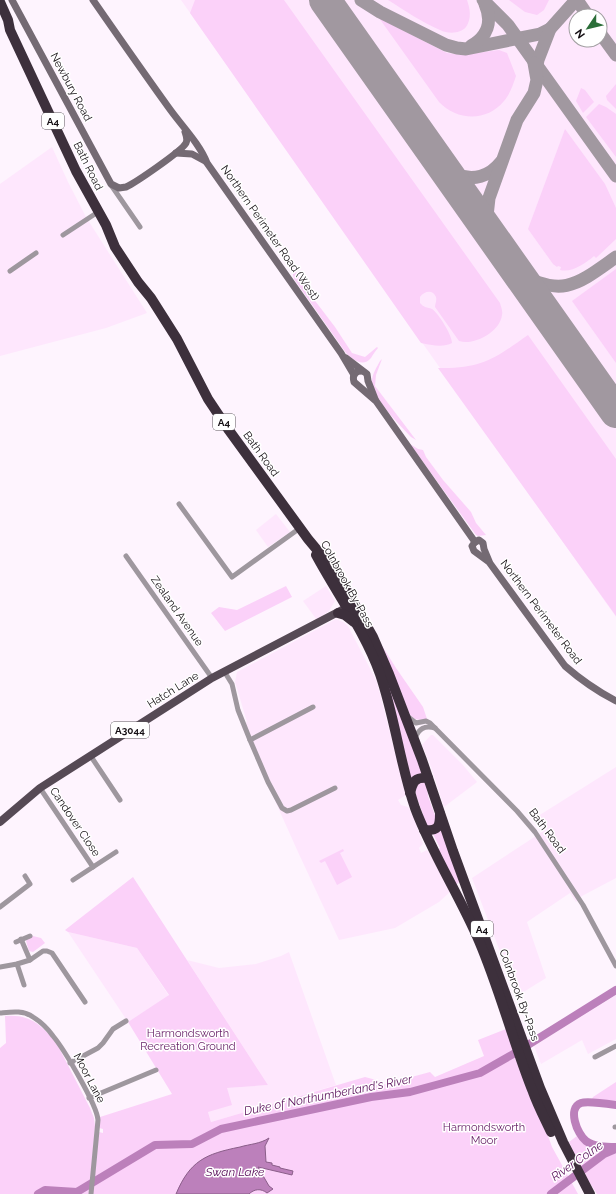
<svg xmlns="http://www.w3.org/2000/svg" width="616" height="1194" viewBox="0 0 616 1194" font-family="Raleway,sans-serif">
	<style>
		.built { fill: #fee7fd; fill-rule: evenodd }
		.green { fill: #fbd1f9 }
		.water { fill: #bc80bb; stroke: #8a5e89 }
		.lines { fill: none; stroke-linecap: round; stroke-linejoin: round }
		.river { stroke: #bc80bb; stroke-width: 8 }
		.taxiway { stroke: #a198a0; stroke-width: 13 }
		.runway { stroke: #a198a0; stroke-width: 32 }
		.street { stroke: #9e979e; stroke-width: 5 }
		.secondary { stroke: #746a73; stroke-width: 7 }
		.primary { stroke: #564a55; stroke-width: 8 }
		.highway { stroke: #3d303c; stroke-width: 10 }
		.labels { text-anchor: middle; dominant-baseline: central; stroke-width: 3; stroke-linejoin: round; paint-order: stroke }
		.shield { fill: #fff; stroke: #5a565a; stroke-width: 1 }
		.shield-label { font-size: 10px; font-weight: bold; fill: #140e13 }
		.street-label { font-size: 11px; fill: #140e13; stroke: #fff }
		.park-label { font-size: 11px; fill: #651c65; stroke: #fff }
		.water-label { font-size: 12px; font-style: italic; fill: #5c135d; stroke: #fff }
	</style>
	<rect width="100%" height="100%" fill="#fef4fe"/>
	<g class="built">
		<path d="M181,0h435v617l-176,-249zM576,16h24v24h-24z"/>
		<path d="M52,147l16,35 18,35 61,96 -41,15 -106,28v-172z"/>
		<path d="M276,514l14,18 -22,15 -12,-17z"/>
		<path d="M326,586l9,15 -6,10 -12,9 -14,-19z"/>
		<path d="M336,619l7,3 5,4 29,56 29,113 -8,5 3,5 7,2 5,8 10,29 -4,4 2,5 6,-3 7,10 17,31 -12,11 -44,26 -56,12 -41,-88 -57,-127 6,-3 -12,-40 2,-10z"/>
		<path d="M431,735h2l29,29 15,18 -33,25 -13,-40 -9,-22z"/>
		<path d="M616,767v111l-34,18 -6,6 -6,-9 -43,29 19,56 -29,18 -45,-118 70,-46 -7,-14z"/>
		<path d="M68,932l69,16 32,48 -41,26z"/>
		<path d="M289,952l47,133 -125,37 -3,-10 19,-24 41,-3 -81,-125 32,8 37,-4 25,-8z"/>
		<path d="M616,995v44l-28,15 -6,-14 -41,24 -7,-18z"/>
	</g>
	<g class="green">
		<path d="M195,0h89l216,303c1,4 3,8 2,12 -2,17 -28,31 -43,26l-24,-34c0,-3 2,-6 1,-10 -3,-8 -12,-6 -16,0v6c4,5 7,4 12,6 7,5 20,26 20,34 -9,5 -21,2 -31,0l-231,-330z"/>
		<path d="M388,0h79c3,9 5,18 -1,27 -6,7 -18,7 -26,3 -17,-7 -36,-20 -52,-30z"/>
		<path d="M509,0h40l-5,10 -7,5 -12,-3z"/>
		<path d="M379,18l68,35 15,2 37,-5 8,3 9,23c-3,9 -6,18 -12,25 -17,21 -47,20 -65,1z"/>
		<path d="M616,84v25l-9,-9 -1,-4z"/>
		<path d="M581,88l4,2 9,12 -11,11 -7,-12z"/>
		<path d="M599,104l7,3 10,7v43l-30,-40z"/>
		<path d="M565,129l40,55 11,24v31l-20,19 -2,-2c-8,7 -22,17 -34,14l1,-3 -3,-1 -1,1 -4,-3 -25,-35z"/>
		<path d="M289,260h1l13,25 32,42 17,26 13,4 12,-10 1,1c-3,3 -5,7 -7,10 -8,10 -19,1 -25,-5l-52,-74z"/>
		<path d="M616,269v94l-44,-62z"/>
		<path d="M528,335l88,124v157l-178,-248c43,1 56,-9 90,-33z"/>
		<path d="M382,359l-6,16 -1,11 41,54 -5,-3c-11,-12 -40,-40 -39,-56 0,-7 5,-14 8,-20z"/>
		<path d="M410,444l8,5 5,1 3,7 17,23 28,32 5,11 10,12 -8,1 -2,-1z"/>
		<path d="M286,586l6,11 -67,34 -14,-18 8,-6 18,3z"/>
		<path d="M374,633l22,35 27,39 4,12c-7,1 -12,2 -17,-4z"/>
		<path d="M370,636l53,138 -14,8z"/>
		<path d="M423,780l4,6 1,10 9,25 -7,8 -6,-6c0,-14 -11,-26 -9,-40z"/>
		<path d="M442,826l19,54 -5,5 -19,-35 3,-2 -7,-14z"/>
		<path d="M343,849l1,2 -4,2 12,24 -15,8 -12,-24 -4,2 -2,-2z"/>
		<path d="M133,877l135,208 -41,3 5,17 -24,7 3,10 154,-45 15,4 2,4 48,-13 5,5 49,-21 -6,-16 28,-11 9,23 -36,19 -70,19 -39,5 -149,32 -29,14 -38,2 -61,36 6,-47 4,1v-4l-4,-1 1,-11 72,-23 -44,-72 41,-27 -32,-47 -69,-16 -3,-2z"/>
		<path d="M33,936l8,2 4,5 -12,9 -4,-1 -3,-10 2,-3z"/>
		<path d="M5,1016c25,-2 35,8 51,26l34,66 4,10 1,8 -4,56 64,-37 37,-1 29,-15 150,-32 39,-5 70,-19 35,-20 4,2 33,92 26,47h-578v-146l6,-5z"/>
		<path d="M616,1082v22l-25,-3 2,-4z"/>
		<path d="M577,1136c10,8 18,11 30,13l-11,9 -16,9 -11,-25z"/>
		<path d="M616,1153v41h-19l-11,-17 -1,-6 21,-14z"/>
	</g>
	<path class="water" d="M269,1138l-4,8 1,16 6,1v2l8,2v1l13,3 -1,4 -34,-8 11,19 4,3 -6,4c-6,-5 -13,-4 -18,1h-73c14,-33 29,-40 64,-47 10,-3 20,-3 29,-9z"/>
	<g class="lines">
		<g class="river">
			<path d="M616,1105c-7,-1 -29,-4 -35,-2 -14,5 -4,31 5,38 8,6 20,6 30,6"/>
			<path d="M38,1194l7,-4 32,2 78,-47 37,-1 29,-15 150,-32 39,-5 70,-19 35,-20 101,-63"/>
			<path d="M551,1194l53,-40 12,-5"/>
		</g>
		<g class="taxiway">
			<path d="M361,0l19,12 66,33 11,3 9,1 74,-15 10,-5"/>
			<path d="M483,0l25,25 108,151"/>
			<path d="M577,0l11,16"/>
			<path d="M600,33l16,22"/>
			<path d="M471,46c16,-9 22,-24 14,-42"/>
			<path d="M536,70l2,-10 12,-31 26,-29"/>
			<path d="M441,164c5,3 10,8 15,10 17,8 34,2 45,-12"/>
			<path d="M495,240l-8,-24 2,-18 28,-78 17,-27 3,-13 -3,-17"/>
			<path d="M517,272c45,27 61,12 99,-15"/>
		</g>
		<path class="runway" d="M325,0l291,412"/>
		<g class="street">
			<path d="M111,185l29,42"/>
			<path d="M63,235l35,-23"/>
			<path d="M10,271l26,-18"/>
			<path d="M179,504l53,73 68,-49"/>
			<path d="M126,556l86,122"/>
			<path d="M224,671l8,13 6,26 12,30 18,42 14,26 5,3 4,-1 44,-22"/>
			<path d="M407,716l9,7 10,-2 4,2 87,88 18,21 48,73 33,61"/>
			<path d="M415,738c4,-9 9,-13 20,-10"/>
			<path d="M250,740l63,-33"/>
			<path d="M90,755l30,45"/>
			<path d="M40,788l53,79"/>
			<path d="M73,880l43,-28"/>
			<path d="M0,907l30,-23 -5,-8"/>
			<path d="M21,939l9,21"/>
			<path d="M16,942l14,-6"/>
			<path d="M17,964l7,21"/>
			<path d="M0,967l17,-3 13,-4 13,-9h4l5,2 33,49"/>
			<path d="M0,1013c11,-1 23,-3 33,4 8,5 15,12 20,19 11,13 44,69 45,84l-7,74"/>
			<path d="M595,1057l21,-11"/>
			<path d="M70,1063l28,-15 5,-5 10,-14 13,-8"/>
			<path d="M89,1098l67,-28"/>
			<path d="M615,1127h1"/>
		</g>
		<g class="secondary">
			<path d="M12,0l99,184 8,4 7,-1c9,-4 56,-36 60,-44 2,-4 0,-8 -1,-11"/>
			<path d="M93,0c25,36 50,72 76,108 12,17 31,36 38,55l134,190 13,22"/>
			<path d="M176,153l16,1 13,7"/>
			<path d="M346,358l21,16 1,7 7,18"/>
			<path d="M362,371c-7,0 -10,4 -8,11l22,19 99,141"/>
			<path d="M475,542l-3,4 2,5 15,11 76,104c16,14 32,25 51,35"/>
			<path d="M475,542l4,-2 4,3 1,6 5,12"/>
		</g>
		<path class="primary" d="M0,822l40,-34 172,-110 130,-68"/>
		<g class="highway">
			<path d="M0,2l8,18 2,10 66,141 30,54 9,22 23,35 13,16 26,41 31,60 20,30 80,110 30,36 35,62 16,37 33,86 31,91 87,237 23,54 27,52"/>
			<path d="M316,555c21,39 49,77 64,119 15,44 20,90 35,134 17,46 45,88 64,133 21,49 34,101 54,151 5,14 12,27 18,40"/>
			<path d="M338,613l7,2 9,7"/>
			<path d="M410,793c3,-12 5,-16 18,-15"/>
			<path d="M424,830c14,1 16,-3 16,-16"/>
		</g>
	</g>
	<g class="labels">
		<g class="shield">
			<rect x="42" y="113" width="22" height="16" rx="3"/>
			<rect x="213" y="414" width="22" height="16" rx="3"/>
			<rect x="111" y="722" width="38" height="16" rx="3"/>
			<rect x="471" y="921" width="22" height="16" rx="3"/>
		</g>
		<g class="shield-label">
			<text x="53" y="121">A4</text>
			<text x="224" y="422">A4</text>
			<text x="130" y="730">A3044</text>
			<text x="482" y="929">A4</text>
		</g>
		<g class="street-label">
			<text transform="translate(71 87) rotate(62)">Newbury Road</text>
			<text transform="translate(88 166) rotate(64)">Bath Road</text>
			<text transform="translate(270 233) rotate(55)">Northern Perimeter Road (West)</text>
			<text transform="translate(261 454) rotate(54)">Bath Road</text>
			<text transform="translate(347 584) rotate(61)">Colnbrook By-Pass</text>
			<text transform="translate(177 611) rotate(55)">Zealand Avenue</text>
			<text transform="translate(541 612) rotate(53)">Northern Perimeter Road</text>
			<text transform="translate(173 690) rotate(-32)">Hatch Lane</text>
			<text transform="translate(75 822) rotate(56)">Candover Close</text>
			<text transform="translate(547 831) rotate(53)">Bath Road</text>
			<text transform="translate(519 995) rotate(70)">Colnbrook By-Pass</text>
			<text transform="translate(89 1078) rotate(62)">Moor Lane</text>
		</g>
		<g class="park-label">
			<text x="188" y="1033">Harmondsworth<tspan x="188" dy="13">Recreation Ground</tspan></text>
			<text x="484" y="1127">Harmondsworth<tspan x="484" dy="13">Moor</tspan></text>
		</g>
		<g class="water-label">
			<text transform="translate(328 1095) rotate(-11)">Duke of Northumberland's River</text>
			<text transform="translate(577 1161) rotate(-35)">River Colne</text>
			<text x="235" y="1172">Swan Lake</text>
		</g>
	</g>
	<g transform="translate(588 28) rotate(235)"><circle r="19" fill="#ffffff" stroke="#a19fa1"/>
	<path d="M0-3L7 15L0 10L-7 15Z" fill="#2b6e38"/>
	<text y="-6" font-size="11" font-weight="bold" text-anchor="middle" fill="#140e13">N</text>
	</g>
</svg>
